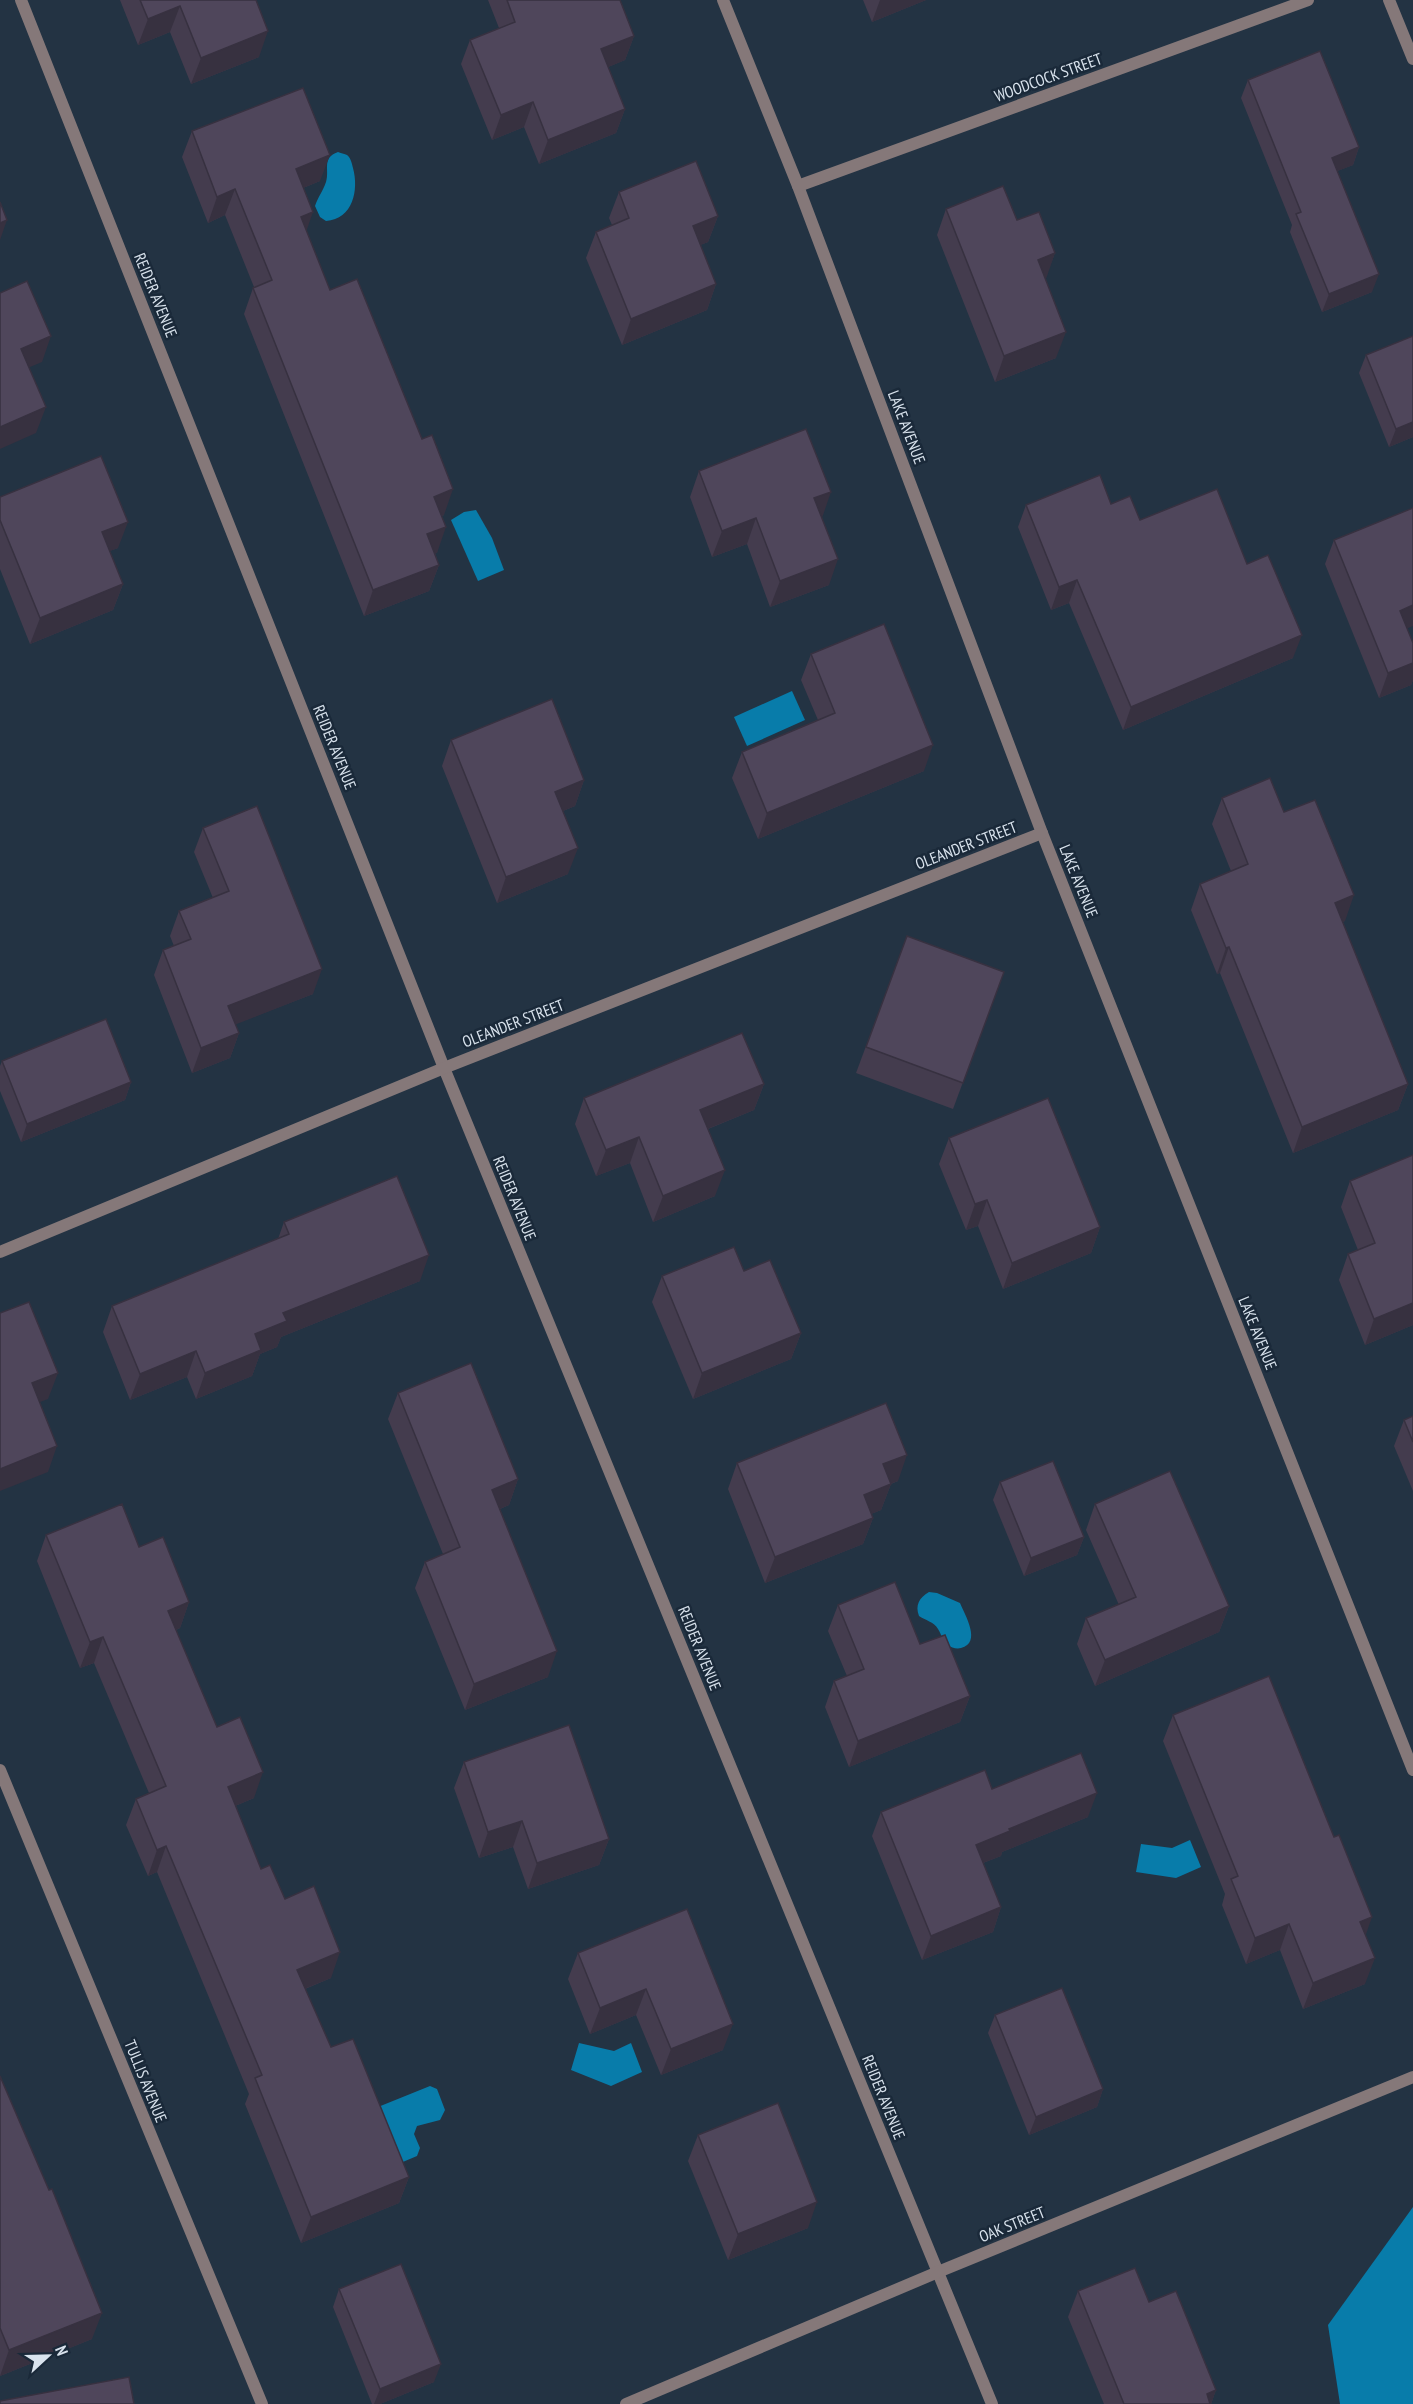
<svg xmlns="http://www.w3.org/2000/svg" width="1413" height="2404" viewBox="0 0 1413 2404" font-family="'PT Sans Narrow',sans-serif">
	<style>
		.water { fill: #087caa }
		.lines { fill: none; stroke-linecap: round; stroke-linejoin: round }
		.minor { stroke: #857879; stroke-width: 12 }
		.wall { fill: #443c4e }
		.shaded-wall { fill: #373140 }
		.building { fill: #4f465b; stroke: #373140; stroke-width: 1.5 }
		.labels { text-anchor: middle; dominant-baseline: central; stroke-width: 5; stroke-linejoin: round; paint-order: stroke }
		.street-label { font-size: 16px; fill: #d9e3ed; stroke: #1a2939 }
	</style>
	<rect width="100%" height="100%" fill="#233343"/>
	<g class="water">
		<path d="M338,152c2,1 7,2 9,3 4,3 5,9 6,13 6,22 0,51 -27,53l-6,-4 -5,-11c3,-9 8,-15 11,-24 4,-12 -5,-24 12,-30z"/>
		<path d="M476,510l16,28 12,32 -26,11 -27,-61 13,-8z"/>
		<path d="M792,691l13,29 -58,26 -13,-29z"/>
		<path d="M929,1592l8,1 23,10c5,12 22,40 1,45 -4,1 -10,0 -13,-3 -6,-4 -6,-10 -10,-16 -4,-7 -13,-9 -19,-13 -4,-11 0,-18 10,-24z"/>
		<path d="M1190,1840l11,27 -25,11 -40,-6 5,-28 31,4z"/>
		<path d="M579,2043l35,8 17,-8 11,29 -31,14 -40,-16z"/>
		<path d="M430,2086l7,3 8,21 -5,10 -23,6 -3,8 6,14 -3,8 -19,8 -20,-57z"/>
		<path d="M1413,2207v197h-73l-12,-79z"/>
	</g>
	<g class="lines">
		<g class="minor">
			<path d="M21,0l423,1068 548,1336"/>
			<path d="M723,0l75,186 244,647 371,937"/>
			<path d="M1389,0l24,59"/>
			<path d="M798,186l510,-186"/>
			<path d="M0,1252l444,-184 598,-235"/>
			<path d="M0,1770l262,634"/>
			<path d="M626,2404l312,-132 475,-195"/>
		</g>
	</g>
	<g class="wall">
		<path d="M120,0h136l3,57 -68,27 -21,-52 -32,13z"/>
		<path d="M488,0h132l14,36 -9,24 -17,7 17,42 -9,24 -77,31 -15,-37 -32,13 -31,-76 9,-24 29,-12z"/>
		<path d="M863,0h63l-54,22z"/>
		<path d="M1248,80l111,67 -6,18 -16,6 35,121 -50,20 -32,-80 2,-7 -51,-127z"/>
		<path d="M192,131l128,50 -17,7 3,43 24,59 114,225 -2,1 -5,37h-2l4,12 -10,26 -65,25 -120,-302 9,-26 1,-1 -29,-72 -17,8 -26,-66z"/>
		<path d="M619,192l99,24 -10,26 -8,3 16,39 -9,26 -85,35 -36,-87 10,-26 16,-7 -3,-7z"/>
		<path d="M946,209l71,11 38,33 -10,26 11,79 -61,24 -58,-147z"/>
		<path d="M1413,336v101l-24,10 -30,-74 7,-18z"/>
		<path d="M699,471l123,46 7,68 -59,22 -23,-63 -35,13 -22,-60z"/>
		<path d="M0,497l118,51 -9,3 14,33 -10,26 -83,34 -30,-75z"/>
		<path d="M1026,505l114,15 107,44 46,94 -170,72 -54,-127 -18,7 -33,-83z"/>
		<path d="M1334,540l73,89 6,14v37l-2,5 -32,13 -54,-134z"/>
		<path d="M811,654l113,117 -166,68 -26,-61 10,-26 76,-32 -17,-40z"/>
		<path d="M451,740l133,40 -9,26 -12,5 5,63 -71,29 -55,-137z"/>
		<path d="M1222,798l62,14 61,109 -3,1 66,162 -10,26 -105,43 -73,-180 -3,1 -26,-64 9,-26 31,-13 -19,-47z"/>
		<path d="M203,828l110,166 -78,30 4,9 -9,25 -38,15 -38,-98 9,-25 11,-4 -4,-10 9,-25 34,-13 -19,-46z"/>
		<path d="M907,936l97,36 -51,137 -97,-36z"/>
		<path d="M2,1061l129,21 -6,18 -104,42 -21,-51v-25z"/>
		<path d="M764,1084l-10,26 -46,19 7,67 -62,26 -23,-59 -34,13 -21,-52 9,-26z"/>
		<path d="M949,1138l151,89 -9,26 -88,36 -25,-63 -12,4 -27,-66z"/>
		<path d="M1413,1155v170l-48,20 -26,-65 9,-26 10,-4 -17,-43 9,-26z"/>
		<path d="M284,1222l136,59 -139,56 -4,10 -17,7 -8,22 -56,23 -9,-22 -57,23 -27,-68 9,-26 166,-67z"/>
		<path d="M744,1271l57,62 -10,26 -98,40 -41,-97 10,-26z"/>
		<path d="M398,1393l120,86 -9,26 -9,4 48,168 -83,33 -50,-122 10,-26 18,-8 -55,-135z"/>
		<path d="M1413,1416v75l-19,-45 10,-26z"/>
		<path d="M737,1463l161,18 -7,3 -10,26 -10,4 2,4 -10,26 -98,39 -37,-94z"/>
		<path d="M1000,1482l84,55 -7,18 -53,21 -31,-76z"/>
		<path d="M1095,1504l134,102 -10,26 -124,54 -18,-42 9,-26 33,-13 -33,-75z"/>
		<path d="M46,1535l93,12 50,55 -9,26 -4,2 41,97 37,71 -19,8 26,63 24,30 46,79 -26,11 26,58 78,130 -10,26 -98,40 -56,-139 4,-10 -92,-222 -9,4 -22,-51 10,-26 13,-6 -55,-130 -14,5 -43,-107z"/>
		<path d="M838,1605l82,39 50,52 -10,26 -111,45 -24,-60 9,-26 13,-5 -19,-45z"/>
		<path d="M1173,1715l193,220 -1,49 -62,25 -23,-59 -34,14 -24,-59 3,-11 -62,-153z"/>
		<path d="M464,1762l145,77 -10,26 -71,24 -15,-42 -34,11 -25,-70z"/>
		<path d="M992,1789l96,28 -86,35 -1,4 -18,7 18,44 -8,25 -71,28 -50,-124 9,-24z"/>
		<path d="M687,1909l36,141 -62,25 -25,-60 -46,19 -22,-55 10,-26z"/>
		<path d="M995,2015l108,74 -6,18 -68,28 -41,-102z"/>
		<path d="M0,2076l92,263 -92,37z"/>
		<path d="M698,2135l110,93 -80,32 -40,-99z"/>
		<path d="M339,2289l95,93 -54,22h-8l-39,-97z"/>
		<path d="M1078,2291l71,11 67,88 -5,14h-107l-36,-87z"/>
	</g>
	<g class="shaded-wall">
		<path d="M880,0h46l-54,22z"/>
		<path d="M180,6l-10,26 -32,13 10,-26z"/>
		<path d="M268,31l-9,26 -68,27 10,-26z"/>
		<path d="M634,36l-9,24 -33,14 9,-25z"/>
		<path d="M533,102l-9,25 -32,13 9,-25z"/>
		<path d="M625,109l-9,24 -77,31 9,-24z"/>
		<path d="M1359,147l-6,18 -28,11 7,-18z"/>
		<path d="M330,155l-10,26 -34,14 10,-26z"/>
		<path d="M235,189l-10,26 -17,8 9,-26z"/>
		<path d="M313,212l-9,26 -3,-21z"/>
		<path d="M718,216l-10,26 -25,10 10,-26z"/>
		<path d="M7,220l-7,20v-17z"/>
		<path d="M1055,253l-9,26 -18,7 10,-26z"/>
		<path d="M1379,274l-7,18 -50,20 7,-18z"/>
		<path d="M716,284l-9,26 -85,35 9,-26z"/>
		<path d="M1066,332l-10,26 -61,24 9,-26z"/>
		<path d="M51,336l-9,26 -31,13 10,-26z"/>
		<path d="M46,407l-10,26 -36,16v-22z"/>
		<path d="M1413,422v15l-24,10 7,-18z"/>
		<path d="M453,489l-9,26 -19,8 9,-26z"/>
		<path d="M831,492l-9,26 -8,-20z"/>
		<path d="M756,518l-9,26 -35,13 10,-26z"/>
		<path d="M128,522l-10,26 -26,10 10,-26z"/>
		<path d="M446,527l-9,26 -19,7 9,-26z"/>
		<path d="M838,559l-9,26 -59,22 10,-26z"/>
		<path d="M439,565l-10,26 -65,25 9,-26z"/>
		<path d="M1077,580l-8,23 -18,7 8,-23z"/>
		<path d="M123,584l-10,26 -83,34 10,-26z"/>
		<path d="M1413,605v21l-22,9 9,-24z"/>
		<path d="M1302,635l-9,23 -170,72 8,-23z"/>
		<path d="M1413,663v17l-2,5 -32,13 9,-25z"/>
		<path d="M933,745l-9,26 -166,68 9,-26z"/>
		<path d="M584,780l-9,26 -29,12 9,-26z"/>
		<path d="M578,848l-10,26 -71,29 9,-26z"/>
		<path d="M1354,895l-9,26 -20,8 10,-26z"/>
		<path d="M1229,947l-9,26 -3,1 9,-26z"/>
		<path d="M322,969l-9,25 -94,37 9,-25z"/>
		<path d="M239,1033l-9,25 -38,15 9,-25z"/>
		<path d="M131,1082l-6,18 -104,42 6,-18z"/>
		<path d="M764,1084l-10,26 -64,26 10,-26z"/>
		<path d="M1408,1084l-10,26 -105,43 9,-26z"/>
		<path d="M639,1137l-9,26 -34,13 10,-26z"/>
		<path d="M725,1170l-10,26 -62,26 10,-26z"/>
		<path d="M987,1200l-9,26 -12,4 9,-26z"/>
		<path d="M1100,1227l-9,26 -88,36 9,-26z"/>
		<path d="M429,1255l-9,26 -139,56 -4,10 -17,7 -8,22 -56,23 9,-26 50,-39 28,-21z"/>
		<path d="M1413,1303v22l-48,20 9,-26z"/>
		<path d="M801,1333l-10,26 -98,40 9,-26z"/>
		<path d="M196,1351l-9,26 -57,23 10,-26z"/>
		<path d="M58,1373l-10,26 -26,10 10,-26z"/>
		<path d="M57,1446l-9,26 -48,19v-22z"/>
		<path d="M907,1455l-9,26 -24,9 9,-26z"/>
		<path d="M518,1479l-9,26 -26,11 9,-26z"/>
		<path d="M891,1484l-10,26 -27,11 10,-26z"/>
		<path d="M873,1518l-10,26 -98,39 10,-26z"/>
		<path d="M1084,1537l-7,18 -53,21 7,-18z"/>
		<path d="M189,1602l-9,26 -21,9 9,-26z"/>
		<path d="M1229,1606l-10,26 -124,54 10,-26z"/>
		<path d="M103,1637l-9,26 -14,5 10,-26z"/>
		<path d="M557,1651l-9,26 -83,33 9,-26z"/>
		<path d="M970,1696l-10,26 -111,45 9,-26z"/>
		<path d="M263,1772l-9,26 -36,15 10,-26z"/>
		<path d="M1097,1793l-9,24 -86,35 -1,4 -34,13 9,-24 33,-16z"/>
		<path d="M522,1821l-9,26 -34,11 9,-26z"/>
		<path d="M609,1839l-10,26 -71,24 9,-26z"/>
		<path d="M166,1846l-9,26 -9,4 9,-26z"/>
		<path d="M1001,1907l-8,25 -71,28 9,-24z"/>
		<path d="M1372,1917l-9,26 -3,-21z"/>
		<path d="M1289,1924l-9,26 -34,14 9,-26z"/>
		<path d="M340,1952l-9,26 -44,18 10,-26z"/>
		<path d="M1375,1958l-10,26 -62,25 10,-26z"/>
		<path d="M646,1989l-10,26 -46,19 10,-26z"/>
		<path d="M733,2024l-10,26 -62,25 10,-26z"/>
		<path d="M1103,2089l-6,18 -68,28 7,-18z"/>
		<path d="M409,2177l-10,26 -98,40 10,-26z"/>
		<path d="M817,2202l-9,26 -80,32 10,-26z"/>
		<path d="M102,2313l-10,26 -92,37 9,-26z"/>
		<path d="M441,2364l-7,18 -54,22h-6l6,-15z"/>
		<path d="M1216,2390l-5,14h-8l4,-10z"/>
	</g>
	<g class="building">
		<path d="M140,0h116l12,31 -67,27 -21,-52 -32,13z"/>
		<path d="M507,0h113l14,36 -33,13 24,60 -77,31 -15,-38 -32,13 -31,-75 45,-18z"/>
		<path d="M1320,51l39,96 -27,11 47,116 -50,20 -33,-80 5,-2 -53,-132z"/>
		<path d="M303,88l27,67 -34,14 17,43 -12,5 29,73 27,-11 65,160 10,-4 21,54 -19,8 12,30 -19,7 12,31 -66,25 -120,-302 19,-8 -37,-91 -18,8 -25,-66z"/>
		<path d="M696,161l22,55 -25,10 23,58 -85,35 -35,-87 33,-14 -10,-26z"/>
		<path d="M1003,186l14,34 22,-8 16,41 -17,7 28,72 -62,24 -58,-147z"/>
		<path d="M0,202l7,18 -7,3z"/>
		<path d="M27,281l24,55 -30,13 25,58 -46,20v-134z"/>
		<path d="M1413,336v86l-17,7 -30,-74z"/>
		<path d="M806,429l25,63 -17,6 24,61 -58,22 -24,-63 -34,13 -23,-60z"/>
		<path d="M101,456l27,66 -26,10 21,52 -83,34 -40,-98v-23z"/>
		<path d="M1100,475l11,29 19,-8 10,24 77,-31 30,75 21,-9 34,80 -171,72 -54,-127 -18,7 -33,-82z"/>
		<path d="M1413,508v97l-13,6 13,32v20l-25,10 -54,-133z"/>
		<path d="M884,624l49,121 -166,68 -25,-61 93,-39 -24,-59z"/>
		<path d="M552,699l32,81 -29,12 23,56 -72,29 -55,-137z"/>
		<path d="M1270,778l14,34 31,-12 39,95 -19,8 73,181 -106,43 -73,-180 -3,1 -26,-64 48,-20 -26,-66z"/>
		<path d="M257,806l65,163 -94,37 11,27 -38,15 -38,-98 28,-11 -12,-28 50,-20 -26,-63z"/>
		<path d="M907,936l97,36 -41,111 -97,-36z"/>
		<path d="M106,1019l25,63 -104,42 -25,-63z"/>
		<path d="M742,1033l22,51 -64,26 25,60 -62,26 -24,-59 -33,13 -22,-52z"/>
		<path d="M1048,1098l52,129 -88,36 -25,-63 -12,4 -26,-66z"/>
		<path d="M1413,1155v148l-39,16 -26,-65 27,-11 -25,-62z"/>
		<path d="M397,1176l32,79 -146,58 4,8 -32,13 6,16 -56,23 -9,-22 -56,23 -28,-68 177,-72 -5,-12z"/>
		<path d="M734,1247l10,24 26,-11 31,73 -99,40 -40,-97z"/>
		<path d="M29,1302l29,71 -26,10 25,63 -57,23v-156z"/>
		<path d="M471,1363l47,116 -26,11 65,161 -83,33 -49,-122 35,-15 -62,-154z"/>
		<path d="M886,1403l21,52 -24,9 8,20 -27,11 9,23 -98,39 -38,-94z"/>
		<path d="M1413,1416v26l-9,-22z"/>
		<path d="M1053,1461l31,76 -53,21 -31,-76z"/>
		<path d="M1170,1471l59,135 -124,54 -19,-42 50,-21 -41,-93z"/>
		<path d="M122,1504l17,43 24,-10 26,65 -21,9 49,116 23,-10 23,55 -35,15 33,82 9,-4 15,34 29,-13 26,66 -43,18 34,77 22,-8 56,138 -98,40 -56,-139 7,-3 -96,-229 -9,4 -21,-51 30,-13 -63,-149 -13,5 -44,-107z"/>
		<path d="M895,1582l25,62 25,-9 25,61 -112,45 -24,-60 30,-12 -26,-64z"/>
		<path d="M1269,1676l65,161 5,-2 33,82 -12,5 15,36 -62,25 -24,-59 -34,14 -24,-59 7,-3 -65,-161z"/>
		<path d="M569,1725l40,114 -72,24 -15,-42 -34,11 -24,-70z"/>
		<path d="M1081,1753l16,40 -88,36 1,2 -34,14 25,62 -70,29 -50,-124 104,-42 7,19z"/>
		<path d="M687,1909l46,115 -62,25 -25,-60 -46,19 -22,-55z"/>
		<path d="M1062,1988l41,101 -67,28 -41,-102z"/>
		<path d="M0,2076l49,114 3,-1 50,124 -93,37 -9,-22z"/>
		<path d="M778,2103l39,99 -79,32 -40,-99z"/>
		<path d="M401,2264l40,100 -61,25 -41,-100z"/>
		<path d="M1135,2268l14,34 27,-11 40,99 -9,4 3,10h-86l-46,-113z"/>
		<path d="M129,2377l5,27h-134v-3z"/>
	</g>
	<g class="labels">
		<g class="street-label">
			<text transform="translate(1048 77) rotate(-20)">WOODCOCK STREET</text>
			<text transform="translate(156 295) rotate(68)">REIDER AVENUE</text>
			<text transform="translate(907 427) rotate(69)">LAKE AVENUE</text>
			<text transform="translate(335 747) rotate(68)">REIDER AVENUE</text>
			<text transform="translate(966 845) rotate(-21)">OLEANDER STREET</text>
			<text transform="translate(1079 881) rotate(68)">LAKE AVENUE</text>
			<text transform="translate(513 1023) rotate(-21)">OLEANDER STREET</text>
			<text transform="translate(515 1198) rotate(68)">REIDER AVENUE</text>
			<text transform="translate(1258 1333) rotate(68)">LAKE AVENUE</text>
			<text transform="translate(700 1648) rotate(68)">REIDER AVENUE</text>
			<text transform="translate(146 2081) rotate(68)">TULLIS AVENUE</text>
			<text transform="translate(884 2097) rotate(68)">REIDER AVENUE</text>
			<text transform="translate(1012 2224) rotate(-22)">OAK STREET</text>
		</g>
	</g>
	<g transform="translate(48 2356) rotate(68)" stroke="#1a2939" stroke-width="4.5" paint-order="stroke">
	<path d="M0-4.5L10 22L0 15L-10 22Z" fill="#d9e3ed"/>
	<text y="-9" font-size="16" font-weight="bold" text-anchor="middle" fill="#d9e3ed">N</text>
	</g>
</svg>
